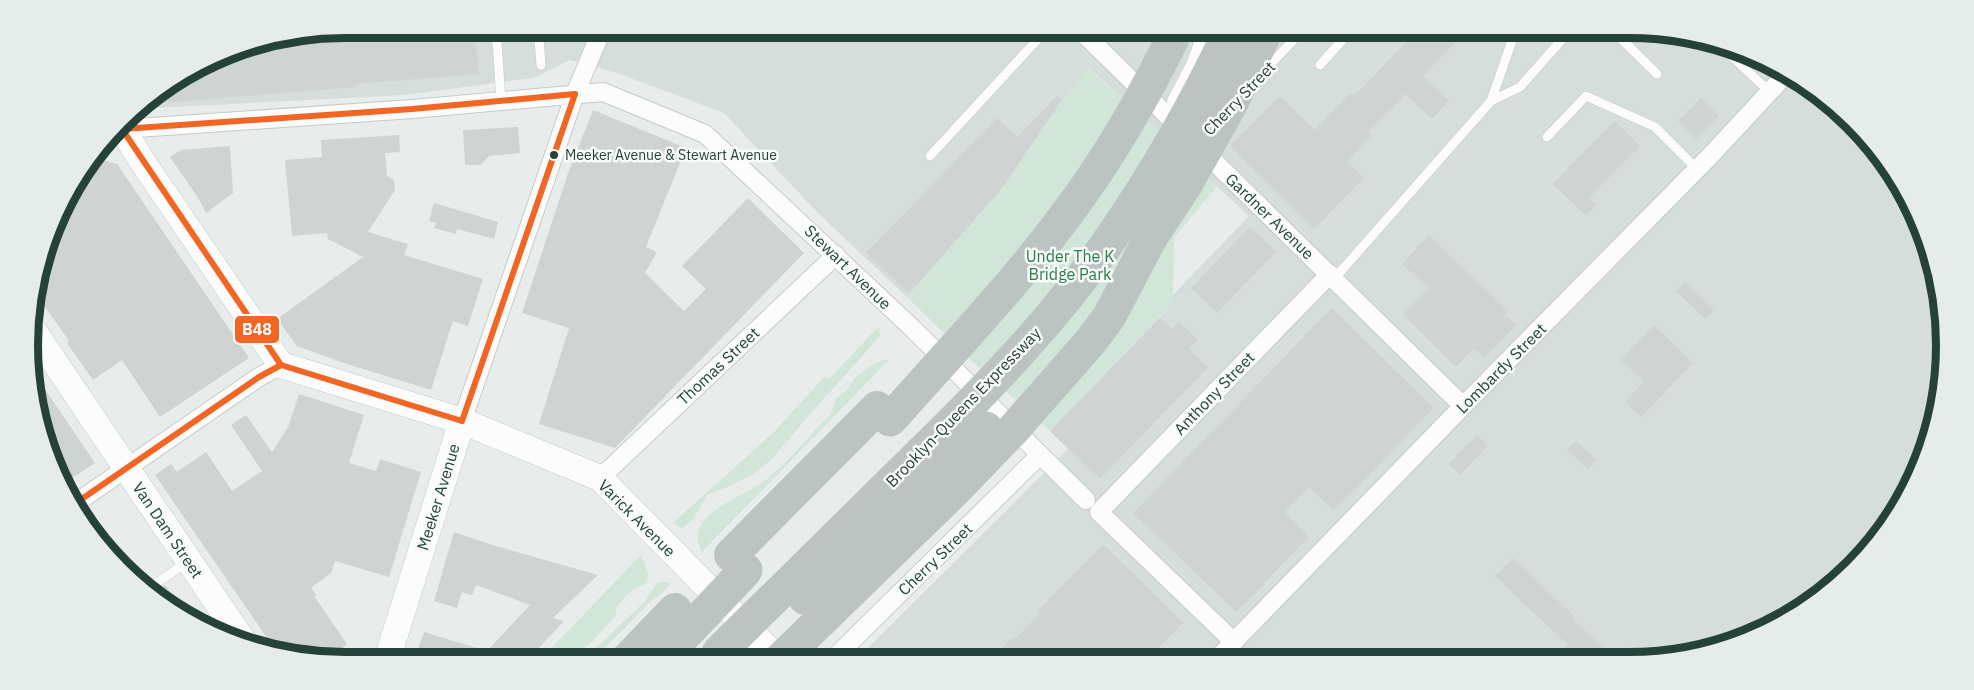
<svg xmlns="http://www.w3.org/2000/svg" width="1974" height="690" viewBox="0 0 1974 690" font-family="'IBM Plex Sans',sans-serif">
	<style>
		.built { fill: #d6dedb }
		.green { fill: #d1e6d8 }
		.building { fill: #cfd4d2 }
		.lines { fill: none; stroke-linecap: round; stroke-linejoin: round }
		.service-casing { stroke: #c5cac8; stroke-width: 10 }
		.pedestrian-casing { stroke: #c5cac8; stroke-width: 15 }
		.minor-casing { stroke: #c5cac8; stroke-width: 20 }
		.secondary-casing { stroke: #c3cbc8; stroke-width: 27 }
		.motorway-casing { stroke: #c3ccc9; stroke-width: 34 }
		.service { stroke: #fcfcfc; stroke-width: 9 }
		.pedestrian { stroke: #fcfcfc; stroke-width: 14 }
		.minor { stroke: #fcfcfc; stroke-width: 18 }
		.secondary { stroke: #fcfcfc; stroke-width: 26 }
		.motorway { stroke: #bcc4c2; stroke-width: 33 }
		.motorway-bridge-casing { stroke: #c3ccc9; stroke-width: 34; stroke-linecap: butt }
		.motorway-bridge { stroke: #bcc4c2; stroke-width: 33 }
		.bus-1-casing { stroke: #f7fbf9; stroke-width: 10 }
		.bus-1 { stroke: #f26522; stroke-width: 6 }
		.bus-dot { fill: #24423a; stroke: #f7fbf9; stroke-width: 2 }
		.labels { text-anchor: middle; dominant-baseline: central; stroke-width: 5; stroke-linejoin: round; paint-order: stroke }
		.bus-label { font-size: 14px; fill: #24423a; stroke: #f7fbf9; text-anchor: start }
		.street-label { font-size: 16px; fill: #24423a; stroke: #f7fbf9 }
		.park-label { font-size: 16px; fill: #2d7a4b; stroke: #f7fbf9 }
		.rim { fill: none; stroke: #24423a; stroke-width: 8 }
		.line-badge { stroke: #f7fbf9; stroke-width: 2 }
		.badge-label { font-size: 16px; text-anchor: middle; font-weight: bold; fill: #fff }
	</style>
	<rect width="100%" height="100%" fill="#e8edeb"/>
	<path class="built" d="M345,27h1284l82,11 111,55 82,93 40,117 -8,124 -32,77 -65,80 -70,46 -98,30 -817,2 214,-213 -18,-18 110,-113 12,-22 77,-80 -160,-148 -42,54 -47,69 -93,106 -90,-85 -93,-99 -110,-41 -44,-12 -37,18 -128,17 -272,14 91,-58z"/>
	<g class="green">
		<path d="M1088,68l129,118 -43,52 -1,55 -3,13 -120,125 -79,-71 -64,-63 93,-106 47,-69z"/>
		<path d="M879,326l1,9 -4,6 -67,74 -36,43 -21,17 -22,11 -22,8 -15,25 -11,10 -9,-6 101,-91 51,-56 4,3z"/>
		<path d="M883,360h6l-187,192c-21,-39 43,-54 64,-72 24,-19 44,-45 65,-67l5,-14 10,-8 9,-13 17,-13z"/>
		<path d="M641,555l8,20c-4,13 -10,10 -19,17 -6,4 -10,12 -15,17l2,6c-17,16 -36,44 -61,48 -6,0 -13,0 -19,0z"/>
		<path d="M664,582l7,1 -11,12 -7,4 -62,63 -13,1 25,-21 42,-41 12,-18z"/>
	</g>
	<g class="building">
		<path d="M345,27h130l4,47 -122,10v3l-220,18 87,-54z"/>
		<path d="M1421,27h26l12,12 -36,37 26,25 -17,18 -26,-25 -37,38 3,3 -25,26 17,17 -50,51 -84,-83 50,-50 35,34 35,-37 4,3z"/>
		<path d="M1057,96l5,4 -62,91 -91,103 -43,-41 131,-135 20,19z"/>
		<path d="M1701,98l18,18 -23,23 -18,-18z"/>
		<path d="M593,110l93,38 -40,99 11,5 -12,21 39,38 22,-22 -24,-23 66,-68 56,55 -189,195 -76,-24 30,-96 -47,-15 45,-137z"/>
		<path d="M1615,121l25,25 -51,52 8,7 -11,11 -33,-32z"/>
		<path d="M518,127l2,26 -31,3 -8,9h-16l-2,-35z"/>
		<path d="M399,135l1,17 -15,1 2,23 7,4 1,10 -27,42 40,12 -4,11 79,24 -15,47 -15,-5 -22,69 -87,-27 -47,-17 -20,-27 86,-62 -35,-18 -1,-6 -35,3 -7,-76 37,-3 -1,-17z"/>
		<path d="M230,146l3,47 -27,20 -9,-17 -27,-39 11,-7z"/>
		<path d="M99,159l18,5 132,194 -89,59 -38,-57 -29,20 -26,-37 2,-2 -35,-50 26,-87 34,-44z"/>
		<path d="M434,203l64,19 -4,17 -37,-10 -1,5 -22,-6 2,-5 -7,-2z"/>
		<path d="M1250,227l26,25 -59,61 -26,-25z"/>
		<path d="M1429,235l79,77 -3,3 11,10 -32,33 -10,-10 -18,19 -53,-53 26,-26 -27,-24z"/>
		<path d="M1685,282l29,28 -9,9 -29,-28z"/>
		<path d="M1332,308l102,100 -100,103 -25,-24 -25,25 25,25 -73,75 -103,-99z"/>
		<path d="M1160,317l12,12 7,-8 19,19 -9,9 19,18 -108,112 -50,-48z"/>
		<path d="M1654,325l39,38 -52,54 -16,-15 19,-20 -23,-22z"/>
		<path d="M34,373l61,90 -32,21 -25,-57z"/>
		<path d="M299,394l65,21 -15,48 27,8 4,-12 41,13 -32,105 -54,-16 -4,12 -20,15 5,7 -2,1 33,48 -10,8 7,11 -66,-9 -123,-179 16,-11 6,8 29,-20 26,39 30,-20 -31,-46 15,-10 26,37 16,-25z"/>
		<path d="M1477,435l11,11 -28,29 -11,-11z"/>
		<path d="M1576,441l21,19 -9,9 -21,-19z"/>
		<path d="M454,532l42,14 102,29 -45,43 11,3 -39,42h-112l11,-31 63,19 43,-46 -54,-20 -4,10 -10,-3 -5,16 -23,-7z"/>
		<path d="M1103,544l80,79 -37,38 -158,1 25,-25 2,2 24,-25 -2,-2z"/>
		<path d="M1513,558l61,58 -2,2 38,36 -7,6h-50l15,-15 -73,-69z"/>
		<path d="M165,585l8,11 14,22 -19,-9 -15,-15z"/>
	</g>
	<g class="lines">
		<g class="service-casing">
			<g id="service">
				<path d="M496,27l5,74"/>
				<path d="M538,27l3,38"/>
				<path d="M1609,27l48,47"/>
				<path d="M1713,39l56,52"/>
				<path d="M1320,65l34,-38"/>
				<path d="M1258,77l48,-50"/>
				<path d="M1491,101l29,-14 53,-60"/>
				<path d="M1547,137l39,-41 69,31 42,42"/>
				<path d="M930,156l119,-129"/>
				<path d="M1334,279l157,-178 23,-66 -1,-8"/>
				<path d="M148,589l39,-27"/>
			</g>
		</g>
		<g class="pedestrian-casing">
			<path id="pedestrian" d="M1131,30l74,3 -12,32 -19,36"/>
		</g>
		<g class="minor-casing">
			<g id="minor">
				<path d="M1077,27l386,379"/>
				<path d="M122,129l290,-20 191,-17 102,42 205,192 176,174"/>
				<path d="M462,421l113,-327 28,-67"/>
				<path d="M600,478l236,-223"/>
				<path d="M73,505l186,-128 22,-12"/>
				<path d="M1234,642l-135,-130 231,-238"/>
				<path d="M1215,661l248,-255 248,-251 75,-81"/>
				<path d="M830,662l210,-207"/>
			</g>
		</g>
		<g class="secondary-casing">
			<g id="secondary">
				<path d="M117,130l5,-1 22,35 137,201 181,56 138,57 181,184"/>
				<path d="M31,327l214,317"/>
				<path d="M386,663l76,-242"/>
			</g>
		</g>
		<g class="motorway-casing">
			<g id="motorway">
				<path d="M1150,239l36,-55"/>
				<path d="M731,555l146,-147"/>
				<path d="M775,597l146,-144"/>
				<path d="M805,598l135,-126"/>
				<path d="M810,631l146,-142"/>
				<path d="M625,662l50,-52"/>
				<path d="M657,662l35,-35"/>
			</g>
		</g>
		<use href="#service" class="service"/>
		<use href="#pedestrian" class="pedestrian"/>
		<use href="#minor" class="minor"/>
		<use href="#secondary" class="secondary"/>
		<use href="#motorway" class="motorway"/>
		<g class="motorway-bridge-casing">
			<g id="motorway-bridge">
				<path d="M1186,184l46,-82 36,-75"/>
				<path d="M890,420c58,-66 120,-130 173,-201 45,-59 83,-125 115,-192"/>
				<path d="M921,453c68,-66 134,-135 188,-212 47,-68 88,-139 123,-214"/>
				<path d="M940,472l46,-44"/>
				<path d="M956,489l56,-58 79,-90 18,-24 41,-78"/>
				<path d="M692,627l54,-57"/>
				<path d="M718,653l57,-56"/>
				<path d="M778,662l32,-31"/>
			</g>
		</g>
		<use href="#motorway-bridge" class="motorway-bridge"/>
		<g class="bus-1-casing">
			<g id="bus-1">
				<path d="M462,421l-181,-56 -159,-236 290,-20 163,-15"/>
				<path d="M462,421l113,-327"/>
				<path d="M73,505l186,-128 22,-12"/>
			</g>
		</g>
		<use href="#bus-1" class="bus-1"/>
	</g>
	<circle class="bus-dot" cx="554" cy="155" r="5"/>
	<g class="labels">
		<g class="bus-label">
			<text x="565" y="155">Meeker Avenue &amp; Stewart Avenue</text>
		</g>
		<g class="street-label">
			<text transform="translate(1239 98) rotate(-46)">Cherry Street</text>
			<text transform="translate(1270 216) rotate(44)">Gardner Avenue</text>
			<text transform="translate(848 267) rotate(44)">Stewart Avenue</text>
			<text transform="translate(718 366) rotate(-43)">Thomas Street</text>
			<text transform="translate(1501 368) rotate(-45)">Lombardy Street</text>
			<text transform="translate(1214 393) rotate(-46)">Anthony Street</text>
			<text transform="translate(963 407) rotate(-46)">Brooklyn-Queens Expressway</text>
			<text transform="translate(438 497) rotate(-73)">Meeker Avenue</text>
			<text transform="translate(637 518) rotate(45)">Varick Avenue</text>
			<text transform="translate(168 530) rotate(56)">Van Dam Street</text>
			<text transform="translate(935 559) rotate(-44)">Cherry Street</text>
		</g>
		<g class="park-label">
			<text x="1070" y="256">Under The K<tspan x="1070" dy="18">Bridge Park</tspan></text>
		</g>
	</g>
	<path d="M0 0H1974V690H0ZM345 38H1629A307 307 0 0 1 1936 345V345A307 307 0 0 1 1629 652H345A307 307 0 0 1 38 345V345A307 307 0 0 1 345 38Z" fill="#e6ecea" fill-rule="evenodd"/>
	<path class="rim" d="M345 38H1629A307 307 0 0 1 1936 345V345A307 307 0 0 1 1629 652H345A307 307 0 0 1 38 345V345A307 307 0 0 1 345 38Z"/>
	<rect class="line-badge" x="234" y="315" width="46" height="29" rx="6" fill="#f26522"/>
	<g class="badge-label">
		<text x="257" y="335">B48</text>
	</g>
</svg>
